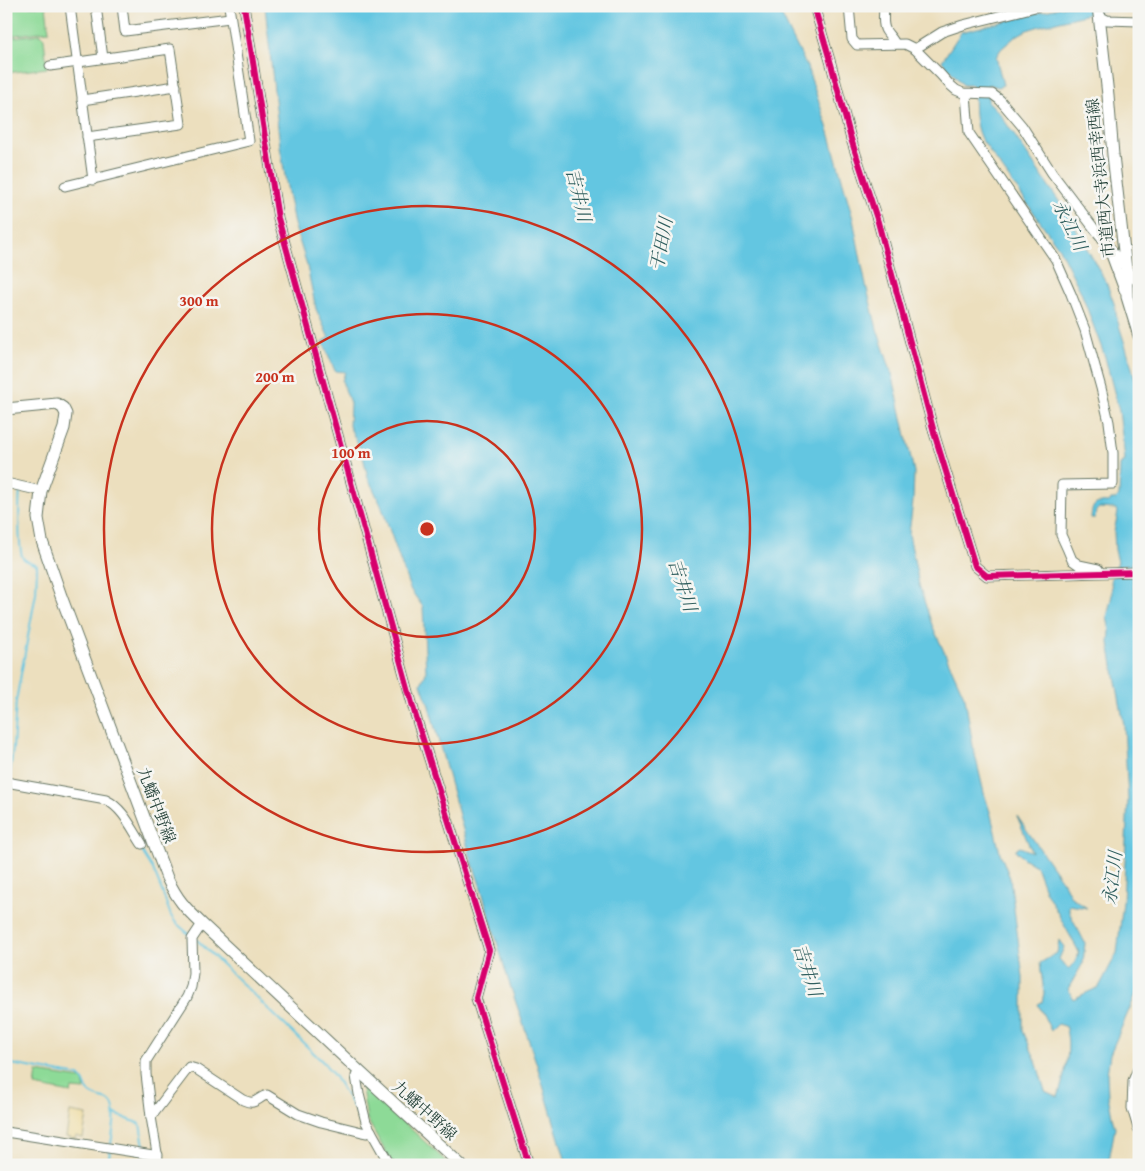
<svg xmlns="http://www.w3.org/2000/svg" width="1145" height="1171" viewBox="0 0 1145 1171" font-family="'Gentium Book Plus','Noto Serif JP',serif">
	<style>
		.green { fill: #8dda97; stroke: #568c66 }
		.sand { fill: #eeda9e; stroke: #868c69 }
		.water { fill: #63c6e1; stroke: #41828a }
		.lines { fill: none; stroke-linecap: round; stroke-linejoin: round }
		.stream { stroke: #63c6e1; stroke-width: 2 }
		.street-casing { stroke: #677664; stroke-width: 11 }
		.secondary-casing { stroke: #677664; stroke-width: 13 }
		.street { stroke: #fff; stroke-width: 9 }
		.secondary { stroke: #fff; stroke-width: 11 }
		.cycleway-casing { stroke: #f6f6f2; stroke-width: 9 }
		.cycleway { stroke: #d6006c; stroke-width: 6 }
		.ring { fill: none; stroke: #c8321e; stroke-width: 2.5 }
		.labels { text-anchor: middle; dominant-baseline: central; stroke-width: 5; stroke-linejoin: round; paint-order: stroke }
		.street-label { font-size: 16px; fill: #1f3d34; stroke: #f6f6f2 }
		.water-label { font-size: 18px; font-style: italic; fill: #305f5f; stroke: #f6f6f2 }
		.centre { fill: #c8321e; stroke: #f6f6f2; stroke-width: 2.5 }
		.ring-label { font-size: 15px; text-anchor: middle; font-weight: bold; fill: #c8321e; stroke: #f6f6f2; stroke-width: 5; stroke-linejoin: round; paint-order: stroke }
	</style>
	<rect width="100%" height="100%" fill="#f6f6f2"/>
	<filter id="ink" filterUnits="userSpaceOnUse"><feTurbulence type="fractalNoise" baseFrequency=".02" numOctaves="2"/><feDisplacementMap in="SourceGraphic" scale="10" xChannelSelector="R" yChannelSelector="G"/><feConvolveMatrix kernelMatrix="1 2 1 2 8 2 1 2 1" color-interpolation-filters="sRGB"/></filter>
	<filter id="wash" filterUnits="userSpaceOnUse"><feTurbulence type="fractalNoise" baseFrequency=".0096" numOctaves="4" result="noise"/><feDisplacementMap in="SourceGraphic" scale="20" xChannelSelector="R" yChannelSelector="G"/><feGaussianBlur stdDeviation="1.12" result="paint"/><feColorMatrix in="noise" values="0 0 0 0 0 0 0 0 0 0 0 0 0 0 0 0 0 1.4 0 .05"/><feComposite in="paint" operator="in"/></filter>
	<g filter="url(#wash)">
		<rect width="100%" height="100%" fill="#ecdfbe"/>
		<g class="green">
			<path d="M6,6h40l3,25 -43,5z"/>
			<path d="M39,34l4,2 1,3 3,29 -41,5v-35z"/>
			<path d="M37,1072l44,7 2,2 2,9 -13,-1 -1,4 -36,-7z"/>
			<path d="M361,1083l89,82h-57l-26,-46z"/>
		</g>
		<path class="sand" d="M70,1112l17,3 -4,23 -7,-2 -1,3 -9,-2z"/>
		<path class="water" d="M265,6h512l30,61 22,65 24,87 12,62 12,48 16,48 21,95 -1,29 -4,33 10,51 13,40 33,73 8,48 11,47 7,22 9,38 10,25 13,99v54l13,30 9,30 13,6c7,-22 14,-49 7,-71l-7,-2 -7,7 -13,-27 4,-2 2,-9 -4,-30 17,-10 2,-13 5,7 -5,12 10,11 6,-8 4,-10 -34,-62 -9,-24 -13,-8 -8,-8 5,-3 12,5 -15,-36 48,69 6,12 16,11 -18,-3v7l16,31 -2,20 -15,26 5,10 26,-12 18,-34 6,-51 5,-102 -4,-75 -15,-82 1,-12 -3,-14 5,-22 -1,-15 7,-18 -3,-12 -1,-18 4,-20 -2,-3 -17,-1 -3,3 -1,7h-4c1,-14 4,-16 18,-15l2,-4h5l3,-3 1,-30 1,-3 3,-1 1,-3 -6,-48 -14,-54 -24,-65 -22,-44 -78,-109c-8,-17 -6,-32 -7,-50l-2,-4h-9l-21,-24 19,-29 105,-26h54l-80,20 -13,4 -11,6 -15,13 -5,8 7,28 -5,2 -10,-3v19l3,1 9,10 67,99 39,69 8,21 3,16 12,38 10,37v148l-7,20 1,23 6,28v366l-3,15 -26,60 -3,20 1,22 5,25 2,7 -7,37h-541l-31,-103 -28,-83 -27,-91 -11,-33 -41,-149 -8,-22 5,-11 -3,-66 -13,-18 -29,-84 -13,-27 -6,-26 -13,-26 1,-23 -8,-22 3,-9 -10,-1 -12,-29 6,-4 -13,-29 -10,-47 -12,-38 -8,-42 -6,-36z"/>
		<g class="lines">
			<g class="stream">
				<path d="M9,779l4,-30 3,-48 20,-108 1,-26v-2c-4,-2 -11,-3 -14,-7 -5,-7 -4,-57 -3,-68"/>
				<path d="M122,820l31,49 9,22 9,25 5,7 14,12"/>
				<path d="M196,939l128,124 11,14 27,44"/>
				<path d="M6,1063l73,13c7,5 5,11 10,16 4,5 13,6 19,8 12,6 4,33 3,45"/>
				<path d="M115,1114l25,10 5,27"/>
				<path d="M146,1156l1,9"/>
				<path d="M108,1165l2,-15"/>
			</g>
		</g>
	</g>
	<g filter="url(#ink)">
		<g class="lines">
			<g class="street-casing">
				<g id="street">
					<path d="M70,6l23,174"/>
					<path d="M96,6l7,52"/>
					<path d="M122,6l3,25 105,-13"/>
					<path d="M244,6l34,212 137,496 74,236 -13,48 53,167"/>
					<path d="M814,6l17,58 20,75 27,83 57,214 40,130 12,10 152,-4"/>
					<path d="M849,6l3,33 5,6 48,-1 10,5 25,25 9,10 7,6 7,3 29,1 8,6 22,26 30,47 41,54 46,57"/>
					<path d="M884,6c0,7 -2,16 1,23 2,5 8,9 10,15"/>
					<path d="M1099,16l8,4 32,1"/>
					<path d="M915,49l27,-17 21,-7 76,-19"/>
					<path d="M50,66l120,-17 11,75 -94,13"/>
					<path d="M966,94l3,39 87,127 15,34 14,36 16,58 8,34 4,31v31l-51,1 -1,50 6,13 5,12 7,5 19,4 2,3"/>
					<path d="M82,100l94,-14"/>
					<path d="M65,186l184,-45 -20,-135"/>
					<path d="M1111,255l13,35"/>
					<path d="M6,483l35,8"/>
					<path d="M6,782l100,18c17,8 26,29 36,44"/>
					<path d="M359,1071l-3,5 3,18 7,28 24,43"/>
					<path d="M151,1117l-5,-43v-13l41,-64 4,-10 2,-14 -1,-34 10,-15"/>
					<path d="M6,1132l147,23h5"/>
					<path d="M159,1165l-8,-48 38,-50 7,2 47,31c14,6 13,-2 24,-5l31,19 23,8 41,10 5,1 4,-2"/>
				</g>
			</g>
			<g class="secondary-casing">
				<g id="secondary">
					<path d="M1098,6l10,89 5,60 13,114 1,28 12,39"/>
					<path d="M6,409l51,-5 6,4 3,6 -2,14 -23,63 -3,27 4,23 19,55 106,282c10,21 18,30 35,46l157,147 102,94"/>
					<path d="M1139,1069l-5,12 -1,27 6,20"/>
				</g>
			</g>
			<use href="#street" class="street"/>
			<use href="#secondary" class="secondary"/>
			<g class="cycleway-casing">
				<g id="cycleway">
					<path d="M244,6l34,212 137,496 74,236 -13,48 53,167"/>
					<path d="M814,6l17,58 20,75 27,83 57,214 40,130 12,10 152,-4"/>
				</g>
			</g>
			<use href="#cycleway" class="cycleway"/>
		</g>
	</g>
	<g class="ring">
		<circle cx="427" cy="529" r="108"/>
		<circle cx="427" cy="529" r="215"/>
		<circle cx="427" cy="529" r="323"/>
	</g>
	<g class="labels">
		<g class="street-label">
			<text transform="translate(1100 178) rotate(-96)">市道西大寺浜西幸西線</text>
			<text transform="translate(157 805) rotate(69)">九蟠中野線</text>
			<text transform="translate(425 1110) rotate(42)">九蟠中野線</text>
		</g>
		<g class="water-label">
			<text transform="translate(579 195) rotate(76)">吉井川</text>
			<text transform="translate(1070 225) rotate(64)">永江川</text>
			<text transform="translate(661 244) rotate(-79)">干田川</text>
			<text transform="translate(683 585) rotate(72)">吉井川</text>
			<text transform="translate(1112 878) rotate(-83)">永江川</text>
			<text transform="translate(808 970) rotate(72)">吉井川</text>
		</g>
	</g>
	<circle cx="427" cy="529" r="8" class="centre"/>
	<g class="ring-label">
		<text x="199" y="306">300 m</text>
		<text x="275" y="382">200 m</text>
		<text x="351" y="458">100 m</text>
	</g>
	<rect width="1145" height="1171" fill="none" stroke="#f6f6f2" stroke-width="25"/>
</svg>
